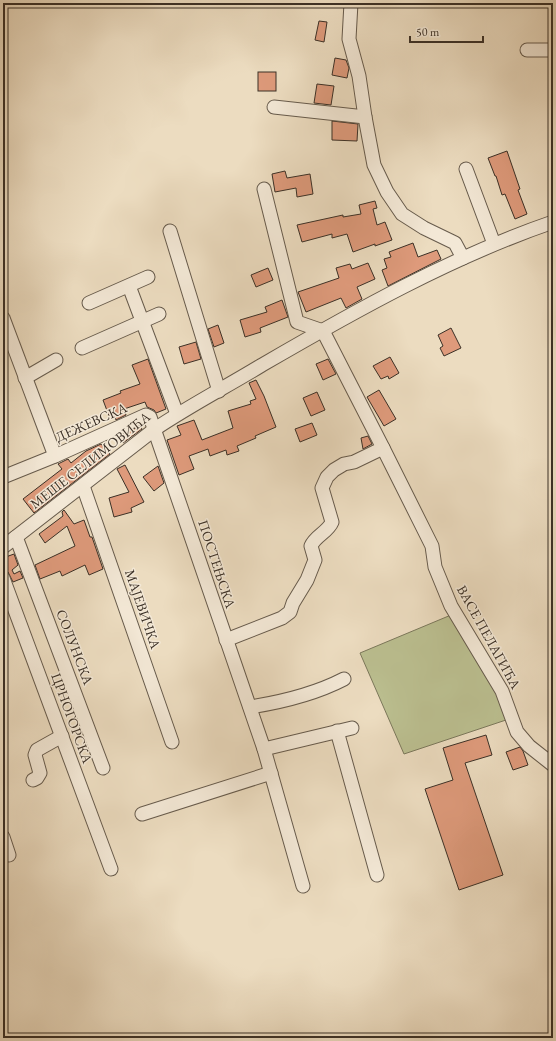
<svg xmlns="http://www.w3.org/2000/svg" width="556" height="1041" viewBox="0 0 556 1041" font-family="'EB Garamond',serif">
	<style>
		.green { fill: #bbbf90; stroke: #7b785b }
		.building { fill: #de9a7b; stroke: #3b3026 }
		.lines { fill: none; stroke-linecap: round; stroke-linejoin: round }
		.minor-casing { stroke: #675b4c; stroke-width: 15 }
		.minor { stroke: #f3e8d6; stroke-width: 13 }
		.labels { text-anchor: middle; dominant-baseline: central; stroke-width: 3; stroke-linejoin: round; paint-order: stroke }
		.street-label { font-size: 14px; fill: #3b3026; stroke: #f3e8d6 }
	</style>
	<rect width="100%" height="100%" fill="#ecdcc0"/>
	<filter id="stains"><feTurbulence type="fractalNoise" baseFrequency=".005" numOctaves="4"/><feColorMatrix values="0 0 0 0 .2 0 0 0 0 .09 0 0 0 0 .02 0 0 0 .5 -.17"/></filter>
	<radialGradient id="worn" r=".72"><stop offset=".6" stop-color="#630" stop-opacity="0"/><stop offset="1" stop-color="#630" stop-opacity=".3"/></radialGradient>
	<path class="green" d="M451,615l40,62 15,43 -102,34 -44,-101z"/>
	<g class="building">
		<path d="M319,21l8,1 -3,20 -9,-2z"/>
		<path d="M335,58l11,2 3,8 -2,10 -15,-3z"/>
		<rect x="258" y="72" width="18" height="19"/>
		<path d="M317,84l17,2 -3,19 -17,-2z"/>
		<path d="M332,121l26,3 -1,17 -25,-1z"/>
		<path d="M507,151l13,38 -2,1 9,24 -12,5 -10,-25 -3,1 -6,-19h-1l-7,-18z"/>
		<path d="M285,171l2,7 23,-4 3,20 -16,3 -1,-9 -21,4 -3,-18z"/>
		<path d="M375,201l2,7 -4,1 4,16 8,-3 7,18 -17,6v-2l-22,8 -6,-18 -15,4v-4l-30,8 -5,-17 46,-10v2l18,-3 -2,-9z"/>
		<path d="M413,243l5,14 19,-7 4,9 -53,27 -6,-16 5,-2 -3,-9 7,-2 -2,-5z"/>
		<path d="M368,263l7,16 -18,8 5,12 -16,9 -5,-10 -35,14 -8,-20 41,-14 -3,-10 14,-4 2,5z"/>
		<path d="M268,268l5,12 -17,7 -5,-12z"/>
		<path d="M282,300l6,17 -28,11 1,4 -16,5 -5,-17 27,-8 -2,-5z"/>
		<path d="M218,325l6,18 -10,4 -6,-18z"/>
		<path d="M451,328l10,20 -17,8 -4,-8 3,-2 -5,-11z"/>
		<path d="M196,342l5,17 -17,5 -5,-17z"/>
		<path d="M390,357l9,16 -10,6 -1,-3 -7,3 -8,-13z"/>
		<path d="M148,359l18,50 -10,4 -2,-3 -7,-3 -2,-5 -21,7 2,6 -10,5 -2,-6 -5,2 -6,-16 18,-7 -1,-2 20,-7 -8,-19z"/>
		<path d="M328,359l8,15 -13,6 -7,-16z"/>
		<path d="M256,380l8,16 12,31 -21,9 1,2 -19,8 2,5 -12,4 -1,-5 -16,6 -2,-7 -19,7 5,13 -15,6 -12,-35 14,-5 -4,-9 17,-6 8,20 31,-12 -5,-17 23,-7 -1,-3 6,-2 -7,-16z"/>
		<path d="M379,390l17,29 -12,7 -17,-29z"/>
		<path d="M317,392l8,18 -14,6 -8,-18z"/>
		<path d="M312,423l5,12 -17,7 -5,-13z"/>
		<path d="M140,426l2,3 -19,14 -4,-7z"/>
		<path d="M368,436l4,8 -9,5 -2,-11z"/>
		<path d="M101,444l9,10 -76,59 -11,-14 39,-30 -4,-5 10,-5 3,4 15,-12z"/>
		<path d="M125,465l19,37 -13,6 1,4 -18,5 -5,-19 20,-6 -12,-23z"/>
		<path d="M158,466l6,17 -10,8 -11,-14z"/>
		<path d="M64,510l10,14 10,-4 6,17h2l11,32 -14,6 -4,-10 -23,11 -2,-5 -20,8 -5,-14 40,-19 -8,-20 -22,17 -6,-9 24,-18 -1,-4z"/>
		<path d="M14,554l4,11 -6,5 2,4 6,-3 3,7 -10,4 -5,-10 -5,-2v-12z"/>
		<path d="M486,735l6,20 -27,8 38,112 -44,15 -34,-101 28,-9 -10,-32z"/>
		<path d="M520,747l3,4 5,14 -15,5 -7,-18z"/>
	</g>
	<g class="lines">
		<g class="minor-casing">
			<g id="minor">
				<path d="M351,3l-2,36 10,37 6,41 9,48 13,27 15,22 22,14 31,15 8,15"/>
				<path d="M527,50h26"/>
				<path d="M274,107l91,10"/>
				<path d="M466,169l28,75"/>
				<path d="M264,189l33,133 26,9 60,117 49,98 3,21 16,39 51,85 15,41 12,14 24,19"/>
				<path d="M170,231l49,160"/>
				<path d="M129,286l48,128"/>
				<path d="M89,303l59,-26"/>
				<path d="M3,318l52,138"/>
				<path d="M82,348l77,-34"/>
				<path d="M25,378l31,-18"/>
				<path d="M3,477l52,-21 91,-41 4,2 114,332 39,137"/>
				<path d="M83,486l89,256"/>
				<path d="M16,537l87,231"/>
				<path d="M3,547l152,-118c34,-23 71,-42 107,-64 93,-54 189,-108 291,-143"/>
				<path d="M3,578l108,291"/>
				<path d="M226,640l56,-22 8,-6 3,-9 14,-23 8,-20 -4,-14c4,-10 17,-14 21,-24l-10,-34 5,-11 7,-7 10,-6 10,-2 29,-14"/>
				<path d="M250,707c32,-5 65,-13 94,-28"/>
				<path d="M337,731l40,144"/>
				<path d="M264,749l88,-21"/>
				<path d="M33,780l4,-2 3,-5 -5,-18 2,-5 25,-14"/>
				<path d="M142,814l129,-41"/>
				<path d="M3,837l6,18"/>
			</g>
		</g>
		<use href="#minor" class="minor"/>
	</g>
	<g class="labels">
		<g class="street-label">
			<text transform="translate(91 422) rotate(-24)">ДЕЖЕВСКА</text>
			<text transform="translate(90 460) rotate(-38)">МЕШЕ СЕЛИМОВИЋА</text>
			<text transform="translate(217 564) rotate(72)">ПОСТЕЊСКА</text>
			<text transform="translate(143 609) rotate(71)">МАЈЕВИЧКА</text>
			<text transform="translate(489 637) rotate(61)">ВАСЕ ПЕЛАГИЋА</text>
			<text transform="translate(75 647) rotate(69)">СОЛУНСКА</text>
			<text transform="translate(72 718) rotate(70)">ЦРНОГОРСКА</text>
		</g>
	</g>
	<rect width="556" height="1041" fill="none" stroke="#ecdcc0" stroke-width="16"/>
	<rect x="4" y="4" width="548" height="1033" fill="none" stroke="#3b3026" stroke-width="2"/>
	<rect x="8" y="8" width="540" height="1025" fill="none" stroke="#3b3026"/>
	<path d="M410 36v6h73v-6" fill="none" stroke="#3b3026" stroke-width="2"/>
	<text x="416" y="36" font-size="12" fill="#3b3026" stroke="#f3e8d6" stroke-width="3" paint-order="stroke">50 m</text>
	<rect width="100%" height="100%" filter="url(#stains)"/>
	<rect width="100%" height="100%" fill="url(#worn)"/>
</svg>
